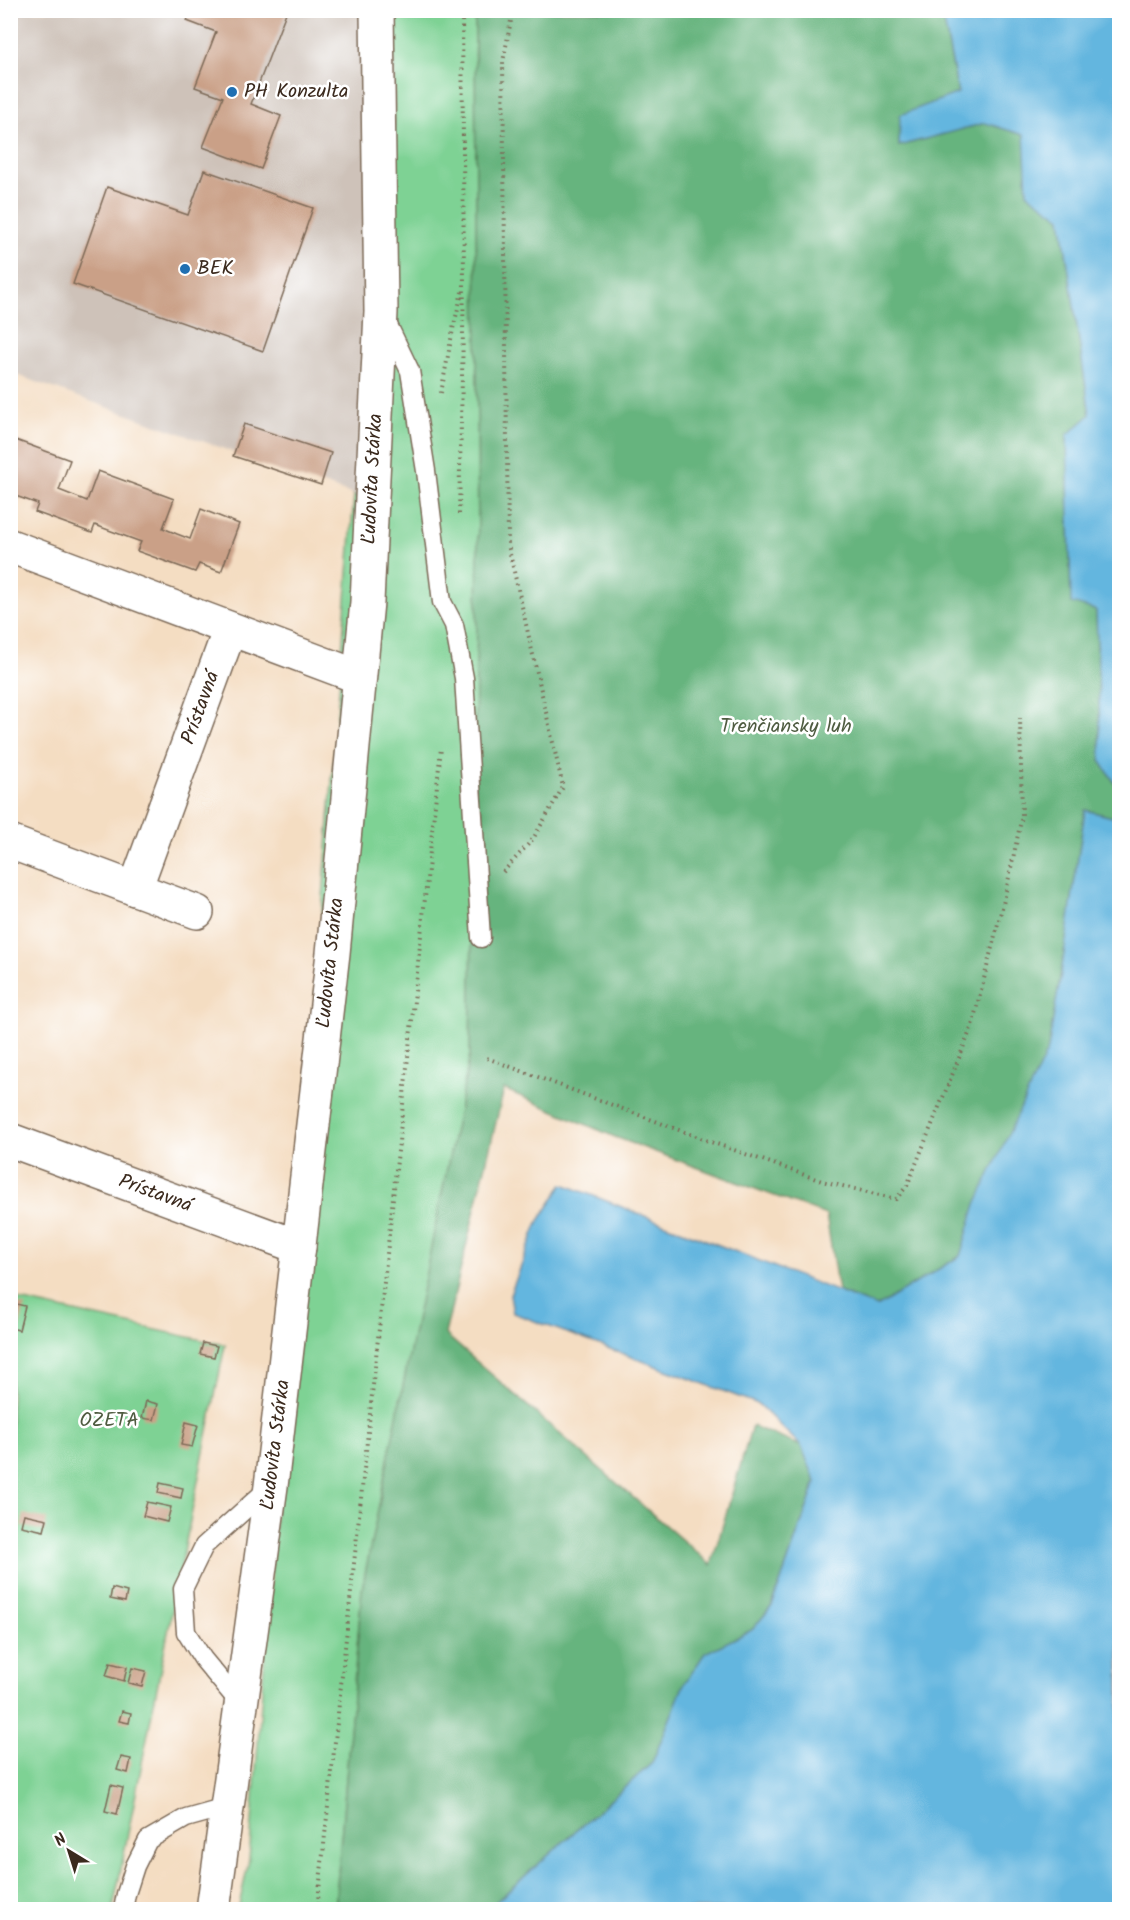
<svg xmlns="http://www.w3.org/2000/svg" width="1130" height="1920" viewBox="0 0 1130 1920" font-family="Kalam,sans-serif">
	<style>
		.industrial { fill: #cec2b9 }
		.green { fill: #7ed294; stroke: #5c7e59; stroke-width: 1.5 }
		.forest { fill: #66b47e; stroke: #506f4e; stroke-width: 1.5 }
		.water { fill: #64b6df; stroke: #50707e; stroke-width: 1.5 }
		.building { fill: #caa087 }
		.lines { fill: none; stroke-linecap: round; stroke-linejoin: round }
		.service-casing { stroke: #7c6957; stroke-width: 21 }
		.minor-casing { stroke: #7c6957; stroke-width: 36 }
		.path { stroke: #7c6957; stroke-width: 4; stroke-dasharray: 1.5 4.5; stroke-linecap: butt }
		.service { stroke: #fff; stroke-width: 18 }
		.minor { stroke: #fff; stroke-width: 33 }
		.poi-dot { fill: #1f6fb2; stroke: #fff; stroke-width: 2 }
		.labels { text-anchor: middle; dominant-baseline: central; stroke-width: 5; stroke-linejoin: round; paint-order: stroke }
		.poi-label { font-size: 20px; fill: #3b2a1e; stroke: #fff; text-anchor: start }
		.street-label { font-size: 20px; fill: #3b2a1e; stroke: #fff }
		.park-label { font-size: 20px; fill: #4f5c41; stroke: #fff }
	</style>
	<rect width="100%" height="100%" fill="#fff"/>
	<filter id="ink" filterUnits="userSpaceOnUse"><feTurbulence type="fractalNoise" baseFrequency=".0167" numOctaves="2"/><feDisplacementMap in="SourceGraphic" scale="12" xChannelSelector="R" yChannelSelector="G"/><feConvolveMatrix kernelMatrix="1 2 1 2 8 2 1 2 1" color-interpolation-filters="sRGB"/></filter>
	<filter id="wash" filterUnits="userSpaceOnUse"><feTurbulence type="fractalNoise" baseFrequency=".008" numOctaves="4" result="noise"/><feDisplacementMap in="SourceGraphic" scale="24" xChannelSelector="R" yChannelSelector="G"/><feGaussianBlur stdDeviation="1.35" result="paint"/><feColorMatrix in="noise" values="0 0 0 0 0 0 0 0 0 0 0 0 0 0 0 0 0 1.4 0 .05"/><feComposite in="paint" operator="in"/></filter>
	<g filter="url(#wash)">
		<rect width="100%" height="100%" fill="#f4ddc2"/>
		<path class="industrial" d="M11,11h383v155l-9,345 -31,-16 -343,-122z"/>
		<g class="green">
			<path d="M394,11h81l3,542 -8,502 -108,534 -27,320 -97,1 11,-50 105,-1365 30,15 10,-344z"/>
			<path d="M11,1298l214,47 -112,564 -102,1z"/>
		</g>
		<path class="forest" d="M475,11h467l16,83 -57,21 -2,31 86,-23 40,12 2,58 34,25 29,198 -23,19 4,167 25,8 5,152 18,27v27l-3,2 -31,-8 -23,157 -14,82 -88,207 -83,51 -39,-16 -12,-76 -211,-78 -111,-48 -59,245 266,231 41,-139 49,20 15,36 -44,124 -20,24 -47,23 -21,31 -32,79 -164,146 -153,1 27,-321 108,-534 8,-502z"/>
		<g class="water">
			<path d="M942,11h177v778l-18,-27 -5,-152 -25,-7 -4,-168 23,-20 -29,-197 -34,-25 -3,-58 -39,-12 -86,23 1,-31 58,-22z"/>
			<path d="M1085,810l31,8 4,-2 -1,1093h-631l164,-146 32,-79 21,-31 47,-23 20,-24 44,-124 -15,-36 -43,-42 -245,-91 -3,-18 28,-73 25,-38 314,123 83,-51 16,-52 72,-155 14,-82z"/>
		</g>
		<g id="blocks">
			<g class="building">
				<path d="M191,10h96l-36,94 30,12 -20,53 -58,-22 20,-50 -28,-10 21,-55 -29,-11z"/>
				<path d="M204,170l109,38 -50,143 -190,-67 34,-97 81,28z"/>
				<path d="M244,424l87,29 -10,32 -88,-29z"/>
				<path d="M10,438l60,22 -11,30 28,11 11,-30 76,28 -11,29 14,6 13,5 11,-30 38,15 -18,48 -22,-8 -4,8 -58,-21 4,-9 -46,-17 -3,8 -57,-21 3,-8 -28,-10z"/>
				<path d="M12,1303l13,3 -6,24 -9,-2z"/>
				<path d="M203,1343l14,3 -3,11 -14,-3z"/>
				<path d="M146,1401l12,3 -4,16 -12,-2z"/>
				<path d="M186,1422l12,3 -6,22 -11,-2z"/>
				<path d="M160,1483l23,5 -2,10 -23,-5z"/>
				<path d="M147,1502l24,5 -4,15 -24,-6z"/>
				<path d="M24,1514l23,5 -3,12 -23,-5z"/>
				<path d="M112,1588l15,4 -2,10 -15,-3z"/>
				<path d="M110,1663l17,4 -3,14 -18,-5z"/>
				<path d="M132,1668l14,3 -4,15 -14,-3z"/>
				<path d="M122,1711l9,2 -2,10 -10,-2z"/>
				<path d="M121,1757l10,2 -3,14 -11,-3z"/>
				<path d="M111,1785l12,3 -6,26 -12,-3z"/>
			</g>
		</g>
	</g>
	<g filter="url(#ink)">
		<use href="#blocks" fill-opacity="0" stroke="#7c6957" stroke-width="1.5"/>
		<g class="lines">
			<g class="service-casing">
				<g id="service">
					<path d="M386,321l24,50 16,100 16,131 12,23 10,53 17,260"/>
					<path d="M242,1706l-39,-47 -17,-27 -3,-43 21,-43 66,-59"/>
					<path d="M123,1910l3,-16 9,-28 13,-26 38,-22 43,-12"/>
				</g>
			</g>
			<g class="minor-casing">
				<g id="minor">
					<path d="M10,546l349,131"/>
					<path d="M10,842l187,70"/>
					<path d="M135,889l95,-260"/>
					<path d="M10,1140l289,107"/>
					<path d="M213,1910l58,-424 62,-533 34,-351 14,-290 -4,-302"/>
				</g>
			</g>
			<g class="path">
				<path d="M441,393l12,-64 9,-37"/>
				<path d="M459,514l5,-229 -2,-275"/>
				<path d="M503,872l30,-33 30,-52 -55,-242 -5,-483 10,-52"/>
				<path d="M487,1058l224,84 111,39 74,18 11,-13 65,-160 33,-130 17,-80 -2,-98"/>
				<path d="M317,1910l124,-1162"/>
			</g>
			<use href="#service" class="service"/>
			<use href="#minor" class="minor"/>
		</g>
	</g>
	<g class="poi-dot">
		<circle cx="232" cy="92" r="6"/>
		<circle cx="185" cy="269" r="6"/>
	</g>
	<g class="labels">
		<g class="poi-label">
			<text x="244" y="92">PH Konzulta</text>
			<text x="197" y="269">BEK</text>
		</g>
		<g class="street-label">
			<text transform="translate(373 479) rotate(-87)">Ľudovíta Stárka</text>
			<text transform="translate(201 708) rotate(-70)">Prístavná</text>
			<text transform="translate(331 963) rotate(-84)">Ľudovíta Stárka</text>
			<text transform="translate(155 1194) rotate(20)">Prístavná</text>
			<text transform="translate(276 1445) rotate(-83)">Ľudovíta Stárka</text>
		</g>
		<g class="park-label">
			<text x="786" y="727">Trenčiansky luh</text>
			<text x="109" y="1421">OZETA</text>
		</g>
	</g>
	<rect width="1130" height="1920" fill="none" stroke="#fff" stroke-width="36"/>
	<g transform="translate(69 1851) rotate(322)" stroke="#ffffff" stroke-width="4.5" paint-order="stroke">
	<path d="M0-4.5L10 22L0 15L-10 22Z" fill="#3b2a1e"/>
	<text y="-9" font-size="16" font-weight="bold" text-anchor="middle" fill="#3b2a1e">N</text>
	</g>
</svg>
